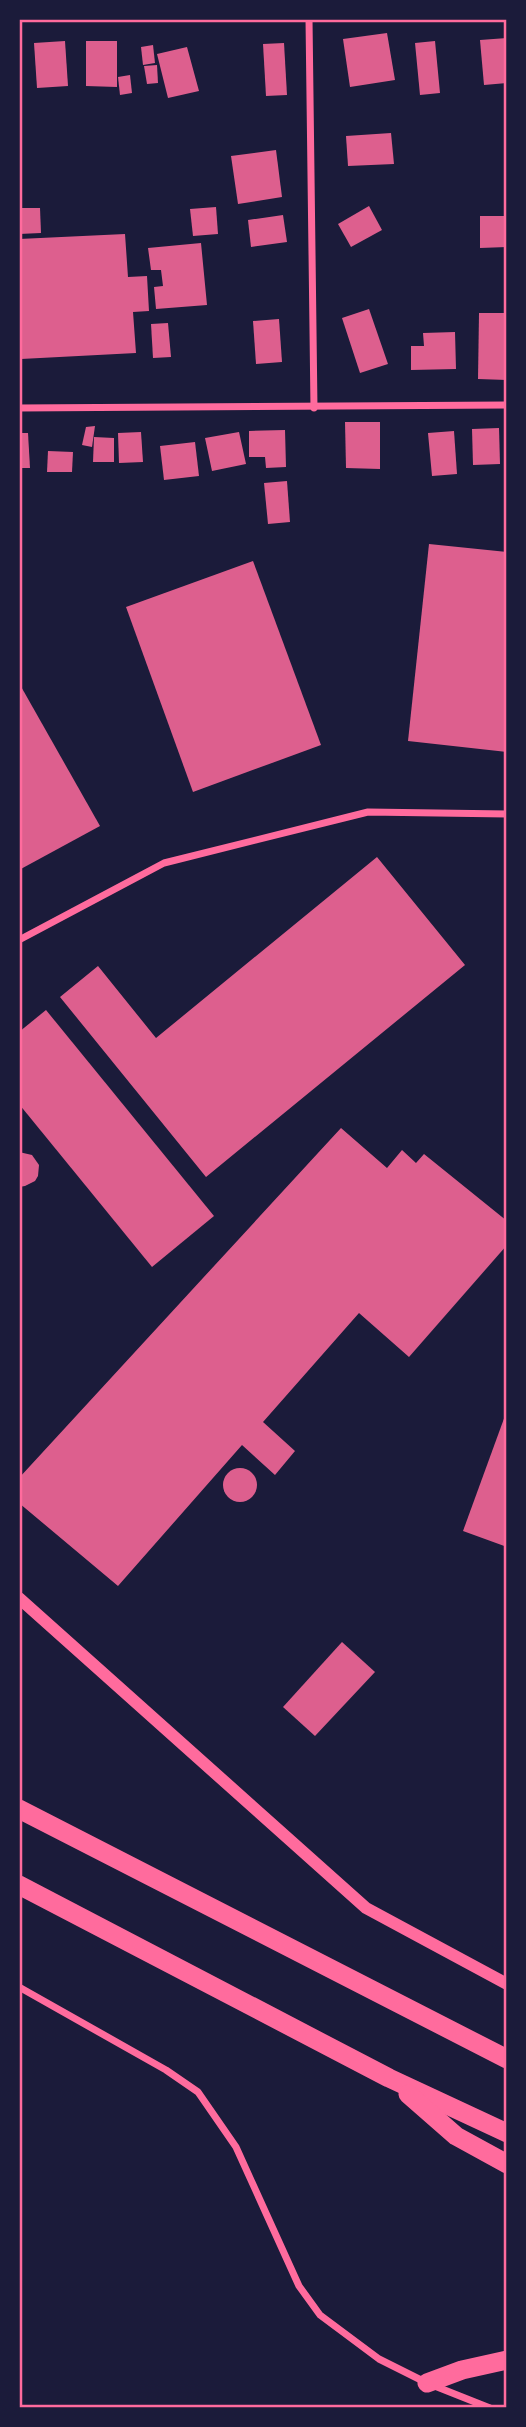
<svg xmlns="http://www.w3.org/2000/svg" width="526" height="2427" viewBox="0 0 526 2427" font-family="Mulish,sans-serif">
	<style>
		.building { fill: #dd5f8e }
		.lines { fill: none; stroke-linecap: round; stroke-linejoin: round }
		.minor { stroke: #ff6b9d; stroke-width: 7 }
		.tertiary { stroke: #ff6b9d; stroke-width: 12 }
		.trunk { stroke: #ff6b9d; stroke-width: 19 }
		.neatline { fill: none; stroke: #ff6b9d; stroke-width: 2.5 }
	</style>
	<rect width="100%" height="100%" fill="#1b1b3a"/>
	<g class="building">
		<path d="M387,33l8,47 -45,7 -7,-48z"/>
		<path d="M507,38v45l-23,2 -4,-45z"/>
		<path d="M65,41l3,45 -31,2 -3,-45z"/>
		<path d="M86,41h31v46l-31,-1z"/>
		<path d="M435,41l5,52 -20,2 -5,-52z"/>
		<path d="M284,43l3,52 -21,1 -3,-52z"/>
		<path d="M153,45l2,18 -12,2 -2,-18z"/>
		<path d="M187,47l12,44 -31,7 -11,-44z"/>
		<path d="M157,65l1,18 -11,1 -3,-18z"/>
		<path d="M130,75l2,18 -12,2 -2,-18z"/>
		<path d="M391,133l3,31 -46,2 -2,-30z"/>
		<path d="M276,150l6,47 -44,7 -7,-48z"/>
		<path d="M369,206l13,24 -31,17 -13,-23z"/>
		<path d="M216,207l2,27 -25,2 -3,-27z"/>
		<path d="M19,208h21l1,25 -22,1z"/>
		<path d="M283,215l4,27 -36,5 -3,-27z"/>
		<path d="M480,216h27v31l-27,1z"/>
		<path d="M125,234l3,43 19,-1 2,35 -16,1 3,41 -115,6 -2,-120z"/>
		<path d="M201,243l6,62 -51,4 -2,-22 9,-1 -2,-16h-10l-3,-22z"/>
		<path d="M369,309l19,55 -28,9 -18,-55z"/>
		<path d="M479,313h28v67l-29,-1z"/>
		<path d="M279,319l3,43 -26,2 -3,-43z"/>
		<path d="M168,323l3,34 -18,1 -2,-34z"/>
		<path d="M455,332l1,37 -45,1v-24h13l-1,-13z"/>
		<path d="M345,422h35v47l-34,-1z"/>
		<path d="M95,426l-3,21 -10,-2 4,-18z"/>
		<path d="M499,428l1,36 -27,1 -1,-36z"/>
		<path d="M285,430l1,37 -20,1 -1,-11h-16v-26z"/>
		<path d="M454,431l3,43 -25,2 -4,-43z"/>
		<path d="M141,432l2,30 -24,1 -1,-30z"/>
		<path d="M239,432l7,32 -34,7 -7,-33z"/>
		<path d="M19,433h9l2,35h-11z"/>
		<path d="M94,437l20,1v24h-21z"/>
		<path d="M195,442l4,34 -35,4 -4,-34z"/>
		<path d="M48,451l25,1 -1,20h-25z"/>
		<path d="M287,481l3,41 -22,2 -4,-41z"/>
		<path d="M429,544l78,8v200l-99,-11z"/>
		<path d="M253,561l68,184 -128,47 -67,-185z"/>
		<path d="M19,683l81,143 -81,44z"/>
		<path d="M377,857l88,108 -259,212 -146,-180 38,-31 58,72z"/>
		<path d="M46,1010l168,206 -62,51 -133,-163v-72z"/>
		<path d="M341,1128l46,40 15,-18 14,13 8,-9 83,67v24l-98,112 -50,-44 -96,109 32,29 -20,24 -33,-30 -124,141 -99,-83v-25z"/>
		<path d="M19,1152l13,3 7,10 -1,11 -3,5 -10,5 -6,1z"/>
		<path d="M506,1413h1v134l-44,-16z"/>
		<circle cx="240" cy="1485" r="17"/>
		<path d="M342,1642l33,30 -60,64 -32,-29z"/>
	</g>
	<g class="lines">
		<g class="minor">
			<path d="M309,19l5,389"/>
			<path d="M19,408l488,-3"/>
			<path d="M19,940l145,-77 204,-51 139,2"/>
			<path d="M19,1987l147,83 32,22 38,55 63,139 21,29 59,44 48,24 63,25"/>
		</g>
		<path class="tertiary" d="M19,1598l347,310 141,76"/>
		<g class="trunk">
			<path d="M19,1809l488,250"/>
			<path d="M19,1885l370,193 118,55"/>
			<path d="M408,2094l48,42 51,28"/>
			<path d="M427,2383l35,-13 45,-10"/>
		</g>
	</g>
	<rect width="526" height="2427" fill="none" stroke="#1b1b3a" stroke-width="42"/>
	<rect x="21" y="21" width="484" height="2385" class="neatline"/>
</svg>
